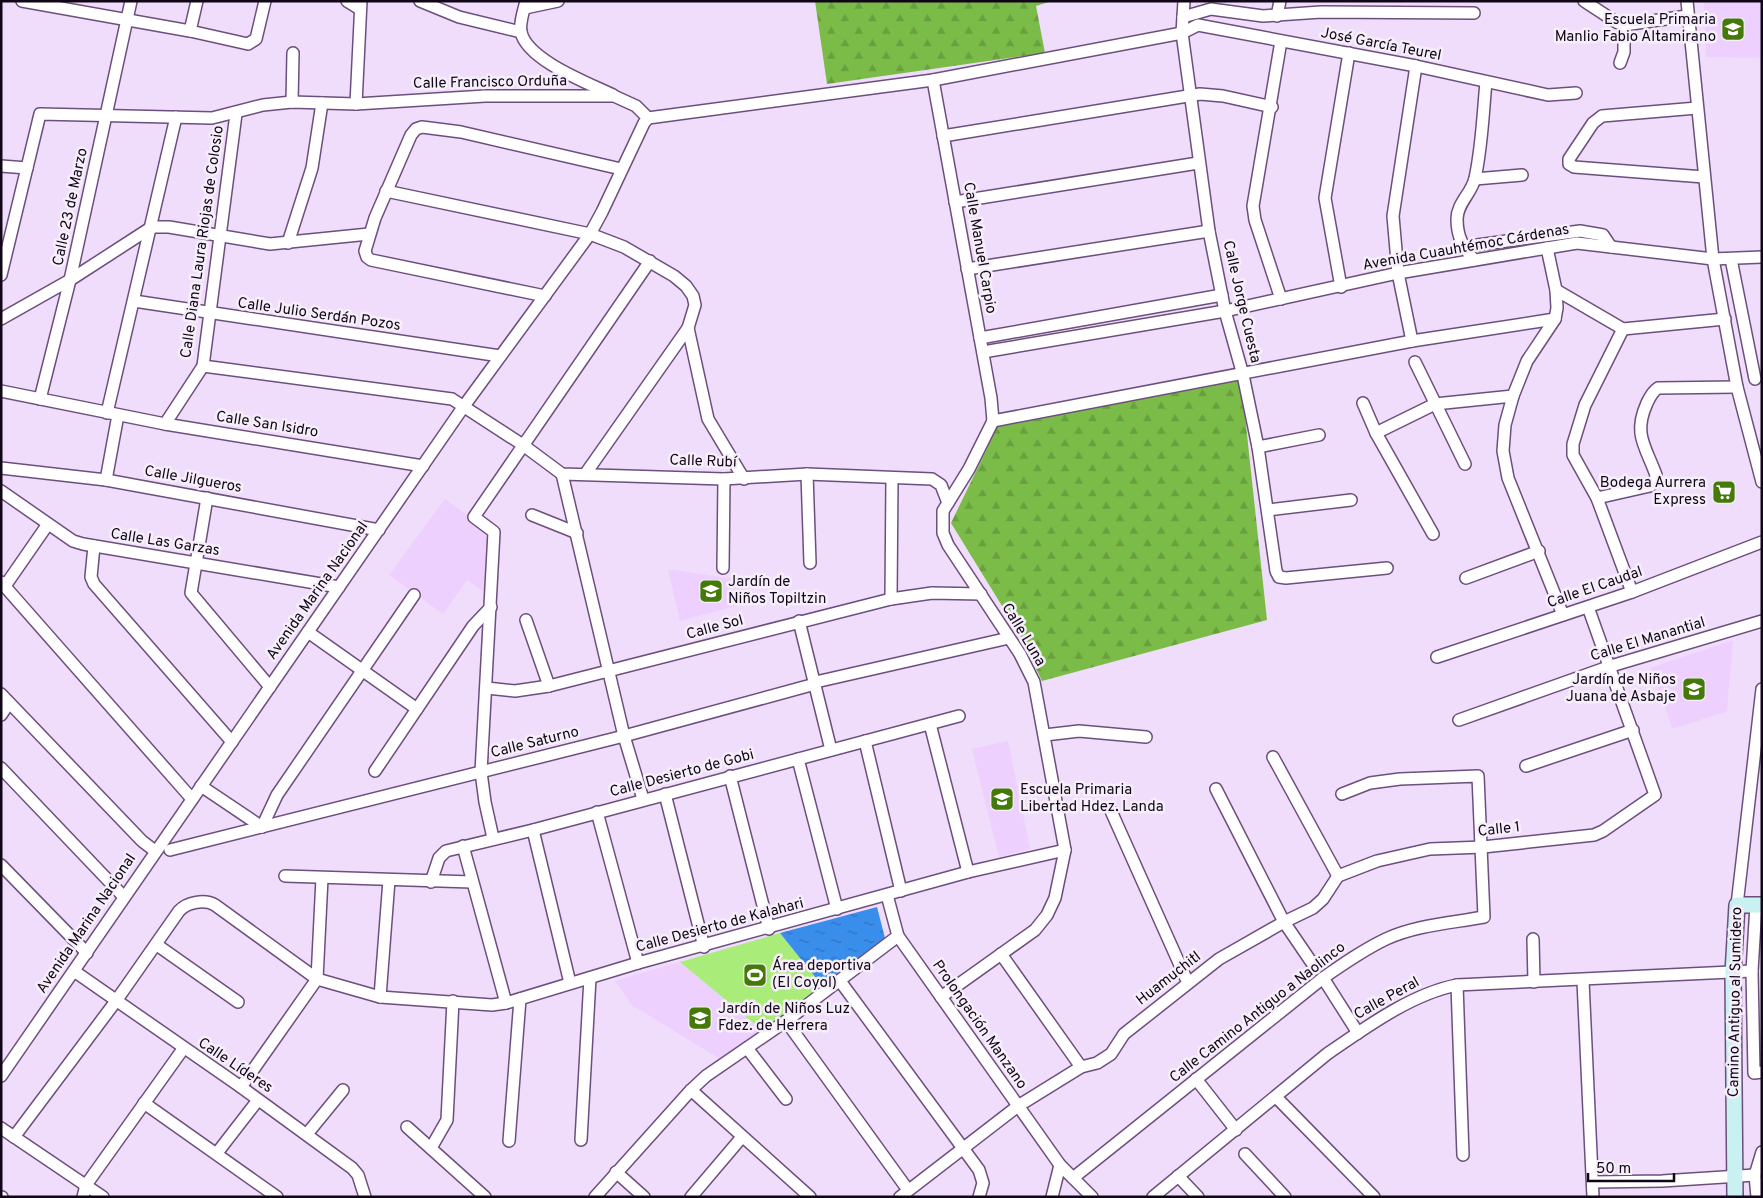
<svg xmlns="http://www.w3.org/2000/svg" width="1763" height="1198" viewBox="0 0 1763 1198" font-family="Overpass,sans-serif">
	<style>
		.built { fill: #eed0ff }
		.forest { fill: url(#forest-firs) }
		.pitch { fill: #aaec7a }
		.water { fill: url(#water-ripples) }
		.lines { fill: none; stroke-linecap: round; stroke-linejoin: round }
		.street-casing { stroke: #6c4f7c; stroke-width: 14 }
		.secondary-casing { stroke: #6c4f7c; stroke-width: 18 }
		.street { stroke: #fff; stroke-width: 11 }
		.secondary { stroke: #caf1f1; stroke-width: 15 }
		.labels { text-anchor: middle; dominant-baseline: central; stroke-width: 5; stroke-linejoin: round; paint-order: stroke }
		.poi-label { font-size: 15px; fill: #110617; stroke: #f6effa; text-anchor: start }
		.street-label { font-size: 15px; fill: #110617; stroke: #f6effa }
	</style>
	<defs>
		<pattern id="forest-firs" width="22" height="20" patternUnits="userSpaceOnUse" patternTransform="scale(1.25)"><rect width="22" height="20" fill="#7bbc48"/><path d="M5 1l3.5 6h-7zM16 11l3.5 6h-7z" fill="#69a03e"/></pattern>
		<pattern id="water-ripples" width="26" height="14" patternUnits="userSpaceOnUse" patternTransform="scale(1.25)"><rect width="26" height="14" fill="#398eec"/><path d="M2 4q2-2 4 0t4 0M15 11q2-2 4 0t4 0" fill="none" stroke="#2f72be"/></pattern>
	</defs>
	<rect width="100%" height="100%" fill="#f0dcfb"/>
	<g class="built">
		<path d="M1704,1h58v57l-56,-1z"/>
		<path d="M445,499l44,32 -3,62 -19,-13 -24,34 -54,-39z"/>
		<path d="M668,569l78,12 4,21 -70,19z"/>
		<path d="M1733,640l-6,71 -54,18 -23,-61z"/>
		<path d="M1008,741l22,108 -31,8 -27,-108z"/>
		<path d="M680,962l83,69 -43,28 -88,-54 -17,-24z"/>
	</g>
	<g class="forest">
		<path d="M815,1h237l-16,5 9,47 -218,31z"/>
		<path d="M1241,379l26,241 -225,61 -21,-44 -70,-114 47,-97z"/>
	</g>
	<path class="pitch" d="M780,933l44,55 -61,43 -83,-69z"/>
	<path class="water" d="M877,907l9,35 -62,46 -44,-55z"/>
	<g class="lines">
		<g class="street-casing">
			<g id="street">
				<path d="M22,1l168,30 58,13 8,-5 9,-38"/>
				<path d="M347,1l13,8"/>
				<path d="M420,1l39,16 62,15"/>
				<path d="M526,1c-2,9 -7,22 -5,31 6,28 67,51 92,63"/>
				<path d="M1184,1l-2,32 27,198 16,80 18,64 15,72 18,124 3,6 7,1 101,-10"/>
				<path d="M1584,1l32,21 8,3 63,-9"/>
				<path d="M1687,1l26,258 24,128 25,95"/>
				<path d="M525,8l33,-7"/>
				<path d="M1277,16l3,-15"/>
				<path d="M1183,17l28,-8 52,7 58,-4 153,1"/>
				<path d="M190,31l7,-30"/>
				<path d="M1620,63l4,-11v-27"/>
				<path d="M933,80l58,318 2,23"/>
				<path d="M292,102l1,-49"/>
				<path d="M356,104l5,-103"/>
				<path d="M1697,108l-95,8 -9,7 -24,36v5l5,3 130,10"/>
				<path d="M648,118l285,-38 249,-47 16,-8 218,41 132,29 28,-2"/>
				<path d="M943,136l257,-42 23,2 49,11"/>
				<path d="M1,166l26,2"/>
				<path d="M1475,179l47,-4"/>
				<path d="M386,191l204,43 34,13 50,29 12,10 7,10 2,9 -7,23 -102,145"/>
				<path d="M955,202l243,-39"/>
				<path d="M288,243l24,-75 10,-65"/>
				<path d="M1463,247l117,-16 23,4 8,12"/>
				<path d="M1547,248l9,42 1,18 -2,11 -28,42 -14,35 -8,29 -2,26 5,27 55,137"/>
				<path d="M1731,259l24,120"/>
				<path d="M1474,260c-11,-13 -17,-23 -17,-41 0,-16 15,-26 18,-41 7,-31 8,-65 11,-96"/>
				<path d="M967,269l242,-38"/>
				<path d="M1,275l39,-161 172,4 51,-13 29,-3 64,2 129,-8h129l22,10 12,12"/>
				<path d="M1341,287l-16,-89 24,-145"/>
				<path d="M1556,290l67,39 102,-10"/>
				<path d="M545,296l-174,-36 -4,-3 -2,-6 10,-33 36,-83 5,-6 6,-2 39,5 160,37"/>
				<path d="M1281,299l-26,-79 -2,-14 28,-165"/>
				<path d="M134,301l366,55"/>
				<path d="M1,319l69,-39 82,-53h17l101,17 99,-10"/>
				<path d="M688,328l20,91 36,60"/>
				<path d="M1623,329l-38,76 -12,39v11l24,43 35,94"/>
				<path d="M980,338l242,-43"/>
				<path d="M1412,341l-14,-68 -5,-57 23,-150"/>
				<path d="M983,352l242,-41 173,-38 179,-30 136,16 49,-2"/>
				<path d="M1415,362l50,102"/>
				<path d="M203,366l249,33 71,46 39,29 162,5 83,-5 125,5 9,6 7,18"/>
				<path d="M1,391l164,33 258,42"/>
				<path d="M40,399l30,-119 61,-279"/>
				<path d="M1363,403l13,30 57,101"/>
				<path d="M107,413l69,-296"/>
				<path d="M993,421l419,-80 143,-22"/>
				<path d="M165,424l38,-58 33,-252"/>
				<path d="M1376,433l59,-29 78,-8"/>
				<path d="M1258,447l61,-12"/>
				<path d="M1,468l105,12 273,50"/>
				<path d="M562,474l62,262 19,63"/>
				<path d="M807,474l3,89"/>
				<path d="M106,480l12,-65"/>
				<path d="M1,491l72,50 10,3 256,43"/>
				<path d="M207,498l-16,95 79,94"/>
				<path d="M1597,498l53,-12 5,-5 1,-6c-11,-30 -23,-41 -9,-72 3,-6 5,-11 11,-15l79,-1"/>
				<path d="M1268,510l83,-10"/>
				<path d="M532,515l45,18"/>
				<path d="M94,546l-3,31 3,7 138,158"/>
				<path d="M723,568l1,-89"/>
				<path d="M1466,578l73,-27"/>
				<path d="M1,582l191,217"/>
				<path d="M5,586l43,-62"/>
				<path d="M891,599l1,-121"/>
				<path d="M526,620l23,66"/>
				<path d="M799,621l32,129"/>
				<path d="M308,632l109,77"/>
				<path d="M1437,657l195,-65 130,-50"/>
				<path d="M820,681l189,-43"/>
				<path d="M487,688l28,3 34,-5 342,-87 41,-6 49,1"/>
				<path d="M1,694l141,147 13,10"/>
				<path d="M1,715l8,-12"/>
				<path d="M1459,720l152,-54 151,-45"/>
				<path d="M930,724l38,148"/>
				<path d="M1045,735l34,-4 67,6"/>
				<path d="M865,741l36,150"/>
				<path d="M1273,757l65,119"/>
				<path d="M798,759l39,150"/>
				<path d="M1526,766l107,-36"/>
				<path d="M1,768l123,129"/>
				<path d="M375,771l98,-145 18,-19"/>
				<path d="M730,776l39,153"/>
				<path d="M201,786l61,41"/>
				<path d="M1216,789l68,133 30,44"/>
				<path d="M665,794l39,153"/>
				<path d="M1111,811l77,172"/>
				<path d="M597,812l41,151"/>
				<path d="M262,827l15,-32 137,-200"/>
				<path d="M533,830l37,153"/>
				<path d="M493,838l-8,-36 -4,-30 13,-240 -20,-15 176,-256"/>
				<path d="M463,846l43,157"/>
				<path d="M170,850l454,-114 191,-52"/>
				<path d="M1,865l86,88"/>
				<path d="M285,876l187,6"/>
				<path d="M1338,876l39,-15 53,-12 53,-2 111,-12 9,-4 52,-36 -67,-188"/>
				<path d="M431,882l8,-24 7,-7 87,-21 426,-114"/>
				<path d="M887,895l11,41 162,229 32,32"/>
				<path d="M1737,905l25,-216"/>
				<path d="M1756,905l-4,66 2,102 8,-1"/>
				<path d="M1533,939l1,43"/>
				<path d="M157,945l81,57"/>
				<path d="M1001,954l80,113"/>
				<path d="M74,971l167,116 111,81 6,7 7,22"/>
				<path d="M1323,978l35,55"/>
				<path d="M840,981l139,189 4,13 -4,14"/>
				<path d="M1583,981l10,216"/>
				<path d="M1457,985l6,170"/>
				<path d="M380,997l9,-117"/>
				<path d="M941,997l94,-67 12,-15 8,-17 10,-48 -31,-168 -14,-28 -72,-109 -5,-12v-22l26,-42 24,-48"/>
				<path d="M786,1021l122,169"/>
				<path d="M747,1048l39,51"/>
				<path d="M1,1076l463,-670 126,-172 12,-22 42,-89 4,-5"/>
				<path d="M1196,1079l40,51"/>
				<path d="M241,1087l76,-108 5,-101"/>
				<path d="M691,1090l119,107"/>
				<path d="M1276,1097l98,100"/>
				<path d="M144,1103l133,94"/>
				<path d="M407,1127l78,70"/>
				<path d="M1,1128l102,69"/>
				<path d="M307,1134l36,-44"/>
				<path d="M14,1137l102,-136 63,-90c8,-9 26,-12 36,-6l102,74 63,18 112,8 14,-2 132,-40 330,-91 97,-22"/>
				<path d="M581,1140l9,-162"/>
				<path d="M509,1141l11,-142"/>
				<path d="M431,1148l16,-28 6,-119"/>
				<path d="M217,1153l41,-53"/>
				<path d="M1245,1154l40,43"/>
				<path d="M616,1172l28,25"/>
				<path d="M1178,1176l20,21"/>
				<path d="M1073,1178l250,-200c20,-14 40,-28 63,-39 30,-14 66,-16 98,-22l-6,-141 -78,3 -30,4 -28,11"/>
				<path d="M1593,1182l69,-1 93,-6"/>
				<path d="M1,1197h1"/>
				<path d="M83,1197l3,-12 97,-136"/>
				<path d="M595,1197l96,-107 15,-14 80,-55 112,-85"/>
				<path d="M691,1197l51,-60"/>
				<path d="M900,1197l118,-91 63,-39 16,-4 14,-9 13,-20 95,-75 65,-37 29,-14 10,-9 15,-23"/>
				<path d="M1052,1197l8,-32"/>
				<path d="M1153,1197l174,-143c38,-26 84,-60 130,-69l295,-14"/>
				<path d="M1757,1197l-2,-22 7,-23"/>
			</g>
		</g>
		<g class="secondary-casing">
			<path id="secondary" d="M1735,1197l-2,-224 4,-68h25"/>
		</g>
		<use href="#street" class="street"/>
		<use href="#secondary" class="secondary"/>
	</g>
	<defs>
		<g id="school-square" transform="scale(1.25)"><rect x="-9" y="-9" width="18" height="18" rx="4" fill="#457a0a" stroke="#f6effa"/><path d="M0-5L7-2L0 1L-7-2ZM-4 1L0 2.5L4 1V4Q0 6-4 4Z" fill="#fff"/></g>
		<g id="supermarket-square" transform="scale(1.25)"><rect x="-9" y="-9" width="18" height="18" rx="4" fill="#457a0a" stroke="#f6effa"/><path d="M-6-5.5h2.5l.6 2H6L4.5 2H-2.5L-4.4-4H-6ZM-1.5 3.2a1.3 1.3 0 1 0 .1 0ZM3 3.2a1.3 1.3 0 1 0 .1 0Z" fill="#fff"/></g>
		<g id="stadium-square" transform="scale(1.25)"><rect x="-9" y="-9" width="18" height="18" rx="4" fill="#457a0a" stroke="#f6effa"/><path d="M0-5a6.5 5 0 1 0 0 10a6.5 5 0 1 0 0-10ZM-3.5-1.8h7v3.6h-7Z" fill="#fff"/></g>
	</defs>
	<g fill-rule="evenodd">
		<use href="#school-square" x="1733" y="29"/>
		<use href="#supermarket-square" x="1724" y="492"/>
		<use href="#school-square" x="711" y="591"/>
		<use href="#school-square" x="1694" y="689"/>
		<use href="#school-square" x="1002" y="799"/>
		<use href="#stadium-square" x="755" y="975"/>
		<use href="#school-square" x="700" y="1018"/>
	</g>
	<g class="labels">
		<g class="poi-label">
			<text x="1716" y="20" text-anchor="end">Escuela Primaria<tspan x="1716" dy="17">Manlio Fabio Altamirano</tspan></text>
			<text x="1706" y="483" text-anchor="end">Bodega Aurrera<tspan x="1706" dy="17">Express</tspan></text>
			<text x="728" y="582">Jardín de<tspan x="728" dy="17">Niños Topiltzin</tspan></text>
			<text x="1676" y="680" text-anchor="end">Jardín de Niños<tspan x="1676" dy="17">Juana de Asbaje</tspan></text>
			<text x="1020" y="790">Escuela Primaria<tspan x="1020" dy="17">Libertad Hdez. Landa</tspan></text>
			<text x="772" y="966">Área deportiva<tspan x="772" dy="17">(El Coyol)</tspan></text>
			<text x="718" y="1009">Jardín de Niños Luz<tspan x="718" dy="17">Fdez. de Herrera</tspan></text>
		</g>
		<g class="street-label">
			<text transform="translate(1381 45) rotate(11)">José García Teurel</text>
			<text transform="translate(490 83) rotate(-1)">Calle Francisco Orduña</text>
			<text transform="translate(71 207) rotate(-78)">Calle 23 de Marzo</text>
			<text transform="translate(203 242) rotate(-82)">Calle Diana Laura Riojas de Colosio</text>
			<text transform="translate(979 248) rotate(80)">Calle Manuel Carpio</text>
			<text transform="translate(1466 248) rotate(-10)">Avenida Cuauhtémoc Cárdenas</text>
			<text transform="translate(1241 302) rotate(77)">Calle Jorge Cuesta</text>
			<text transform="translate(319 315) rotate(8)">Calle Julio Serdán Pozos</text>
			<text transform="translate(267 425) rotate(9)">Calle San Isidro</text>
			<text transform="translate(703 462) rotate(2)">Calle Rubí</text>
			<text transform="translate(193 480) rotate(10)">Calle Jilgueros</text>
			<text transform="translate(165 543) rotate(9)">Calle Las Garzas</text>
			<text transform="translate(1595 588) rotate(-19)">Calle El Caudal</text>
			<text transform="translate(318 591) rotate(-55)">Avenida Marina Nacional</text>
			<text transform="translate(715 628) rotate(-15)">Calle Sol</text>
			<text transform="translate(1023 635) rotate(59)">Calle Luna</text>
			<text transform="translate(1648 640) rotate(-17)">Calle El Manantial</text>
			<text transform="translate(535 743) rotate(-14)">Calle Saturno</text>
			<text transform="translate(682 774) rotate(-15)">Calle Desierto de Gobi</text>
			<text transform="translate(1499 830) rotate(-6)">Calle 1</text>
			<text transform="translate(87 924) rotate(-56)">Avenida Marina Nacional</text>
			<text transform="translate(720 926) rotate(-15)">Calle Desierto de Kalahari</text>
			<text transform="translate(1169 979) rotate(-38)">Huamuchitl</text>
			<text transform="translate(1387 999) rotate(-29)">Calle Peral</text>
			<text transform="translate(1736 1002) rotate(-89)">Camino Antiguo al Sumidero</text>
			<text transform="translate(1258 1013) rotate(-38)">Calle Camino Antiguo a Naolinco</text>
			<text transform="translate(979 1025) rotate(55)">Prolongación Manzano</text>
			<text transform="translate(235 1066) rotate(34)">Calle Líderes</text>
		</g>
	</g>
	<rect width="1763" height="1198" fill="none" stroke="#110617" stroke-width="5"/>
	<path d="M1588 1173v8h86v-8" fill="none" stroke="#110617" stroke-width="2.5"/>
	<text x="1596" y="1173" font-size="15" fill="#110617" stroke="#f6effa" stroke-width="4" paint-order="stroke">50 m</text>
</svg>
